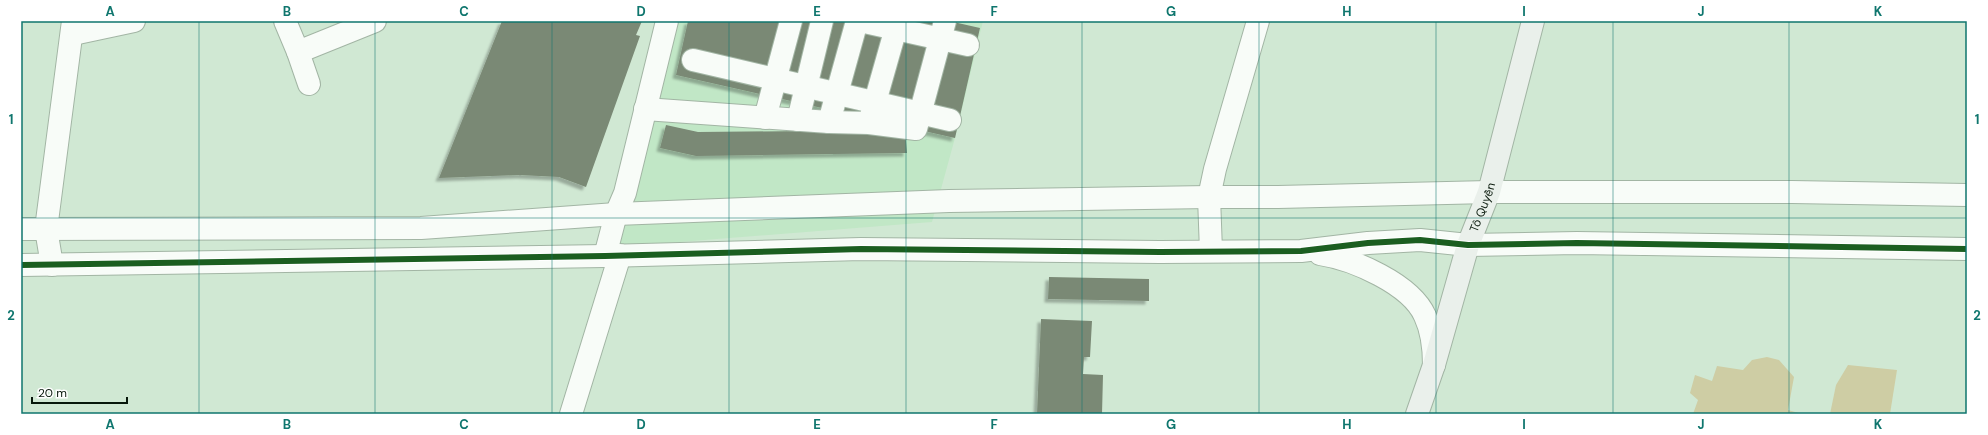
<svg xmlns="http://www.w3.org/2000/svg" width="1988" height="435" viewBox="0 0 1988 435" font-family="'DM Sans',sans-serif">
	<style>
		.built { fill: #c1e7c6 }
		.green { fill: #cecda4 }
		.building { fill: #7a8975; filter: url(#shadow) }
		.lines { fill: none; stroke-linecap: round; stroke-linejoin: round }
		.minor-casing { stroke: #a2b5a4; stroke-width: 24 }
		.tertiary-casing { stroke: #a2b5a4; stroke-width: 24 }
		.secondary-casing { stroke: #a2b5a4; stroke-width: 24 }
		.minor { stroke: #f8fcf8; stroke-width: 22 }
		.tertiary { stroke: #f8fcf8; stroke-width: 22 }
		.secondary { stroke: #eaf0eb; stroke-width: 22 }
		.cycleway-casing { stroke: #fff; stroke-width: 8 }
		.cycleway { stroke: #1b5e20; stroke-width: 6 }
		.grid { fill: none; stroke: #0f766e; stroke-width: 1; stroke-opacity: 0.55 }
		.labels { text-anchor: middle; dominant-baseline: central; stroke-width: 4; stroke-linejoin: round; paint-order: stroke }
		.street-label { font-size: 12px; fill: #07170a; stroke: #fff }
		.neatline { fill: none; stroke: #0f766e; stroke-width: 1.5 }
		.grid-label { font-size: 13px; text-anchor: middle; font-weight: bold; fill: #0f766e }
	</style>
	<defs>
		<filter id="shadow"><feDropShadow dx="-3.5" dy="3.5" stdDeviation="1" flood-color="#0004"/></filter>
	</defs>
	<rect width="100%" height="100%" fill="#d0e8d3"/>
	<path class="built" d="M667,21h316l-28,117 -23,84 -303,24h-22z"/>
	<g class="green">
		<path d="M1767,357l12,3 15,17 -6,33 14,4h-109l5,-14 -8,-7 5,-18 17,6 5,-15 26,4 9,-10z"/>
		<path d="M1848,365l49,5 -7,44h-60l6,-29z"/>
	</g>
	<g class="building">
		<path d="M502,21h140l-6,14 4,1 -54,151 -27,-10 -39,-2 -81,3z"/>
		<path d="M688,21h261l31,7 -25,110 -279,-63z"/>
		<path d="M666,125l32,7 207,-2 2,23 -211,3 -36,-8z"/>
		<path d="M1049,277l100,2v22l-101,-2z"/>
		<path d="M1041,319l51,2 -2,36h-6l-1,17 20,1 -1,39h-65z"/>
	</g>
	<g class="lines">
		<g class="minor-casing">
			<g id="minor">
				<path d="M285,21l13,31 77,-31"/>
				<path d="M860,21l108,24"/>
				<path d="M73,34l61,-13"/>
				<path d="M298,52l11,32"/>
				<path d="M693,60l257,60"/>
				<path d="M645,109l184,13 28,-101"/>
				<path d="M871,116l27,-95"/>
				<path d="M765,118l26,-97"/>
				<path d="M798,120l24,-99"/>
				<path d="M829,122l40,1 47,6 29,-108"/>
				<path d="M1209,197l6,-28 43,-148"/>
				<path d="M616,214l9,-21 42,-172"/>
				<path d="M46,229l27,-208"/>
				<path d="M571,414l49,-159"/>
			</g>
		</g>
		<g class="tertiary-casing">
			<g id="tertiary">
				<path d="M1209,197l2,54"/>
				<path d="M21,229l400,-1 195,-14 333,-13 260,-4h69l211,-5h303l175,3"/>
				<path d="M46,229l6,36"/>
				<path d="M1320,254c33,5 91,30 105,62 7,15 9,33 9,49"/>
				<path d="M605,256l11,-42"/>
				<path d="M21,265l584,-9 256,-7 299,3 141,-1 67,-8 52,-3 48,5 109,-2 390,6"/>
			</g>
		</g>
		<g class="secondary-casing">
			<g id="secondary">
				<path id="s1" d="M1417,414l17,-49 34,-120 21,-53 44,-171"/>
			</g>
		</g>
		<use href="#minor" class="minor"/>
		<use href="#tertiary" class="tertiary"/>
		<use href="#secondary" class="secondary"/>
		<g class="cycleway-casing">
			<path id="cycleway" d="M21,265l584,-9 256,-7 299,3 141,-1 67,-8 52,-3 48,5 109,-2 390,6"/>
		</g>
		<use href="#cycleway" class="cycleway"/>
	</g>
	<path class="grid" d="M199,21v393M375,21v393M552,21v393M729,21v393M906,21v393M1082,21v393M1259,21v393M1436,21v393M1613,21v393M1789,21v393M21,218h1946"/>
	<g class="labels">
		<g class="street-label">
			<text stroke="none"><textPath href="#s1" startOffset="217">Tô Quyền</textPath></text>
		</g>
	</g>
	<rect width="1988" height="435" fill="none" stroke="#ffffff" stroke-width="44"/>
	<path d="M32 397v6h95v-6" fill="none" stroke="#07170a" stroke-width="2"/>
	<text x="38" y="397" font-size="12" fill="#07170a" stroke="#ffffff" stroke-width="3" paint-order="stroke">20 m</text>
	<rect x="22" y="22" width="1944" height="391" class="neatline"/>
	<g class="grid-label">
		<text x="110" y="16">A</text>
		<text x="287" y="16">B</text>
		<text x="464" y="16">C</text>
		<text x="641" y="16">D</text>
		<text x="817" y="16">E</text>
		<text x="994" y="16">F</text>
		<text x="1171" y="16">G</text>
		<text x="1347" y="16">H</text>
		<text x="1524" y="16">I</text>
		<text x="1701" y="16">J</text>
		<text x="1878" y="16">K</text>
		<text x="11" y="124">1</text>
		<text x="1977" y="124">1</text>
		<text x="11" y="320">2</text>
		<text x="1977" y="320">2</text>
		<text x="110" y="429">A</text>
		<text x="287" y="429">B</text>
		<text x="464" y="429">C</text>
		<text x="641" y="429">D</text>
		<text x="817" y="429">E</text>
		<text x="994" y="429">F</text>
		<text x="1171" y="429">G</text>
		<text x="1347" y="429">H</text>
		<text x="1524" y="429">I</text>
		<text x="1701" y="429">J</text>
		<text x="1878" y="429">K</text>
	</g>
</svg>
